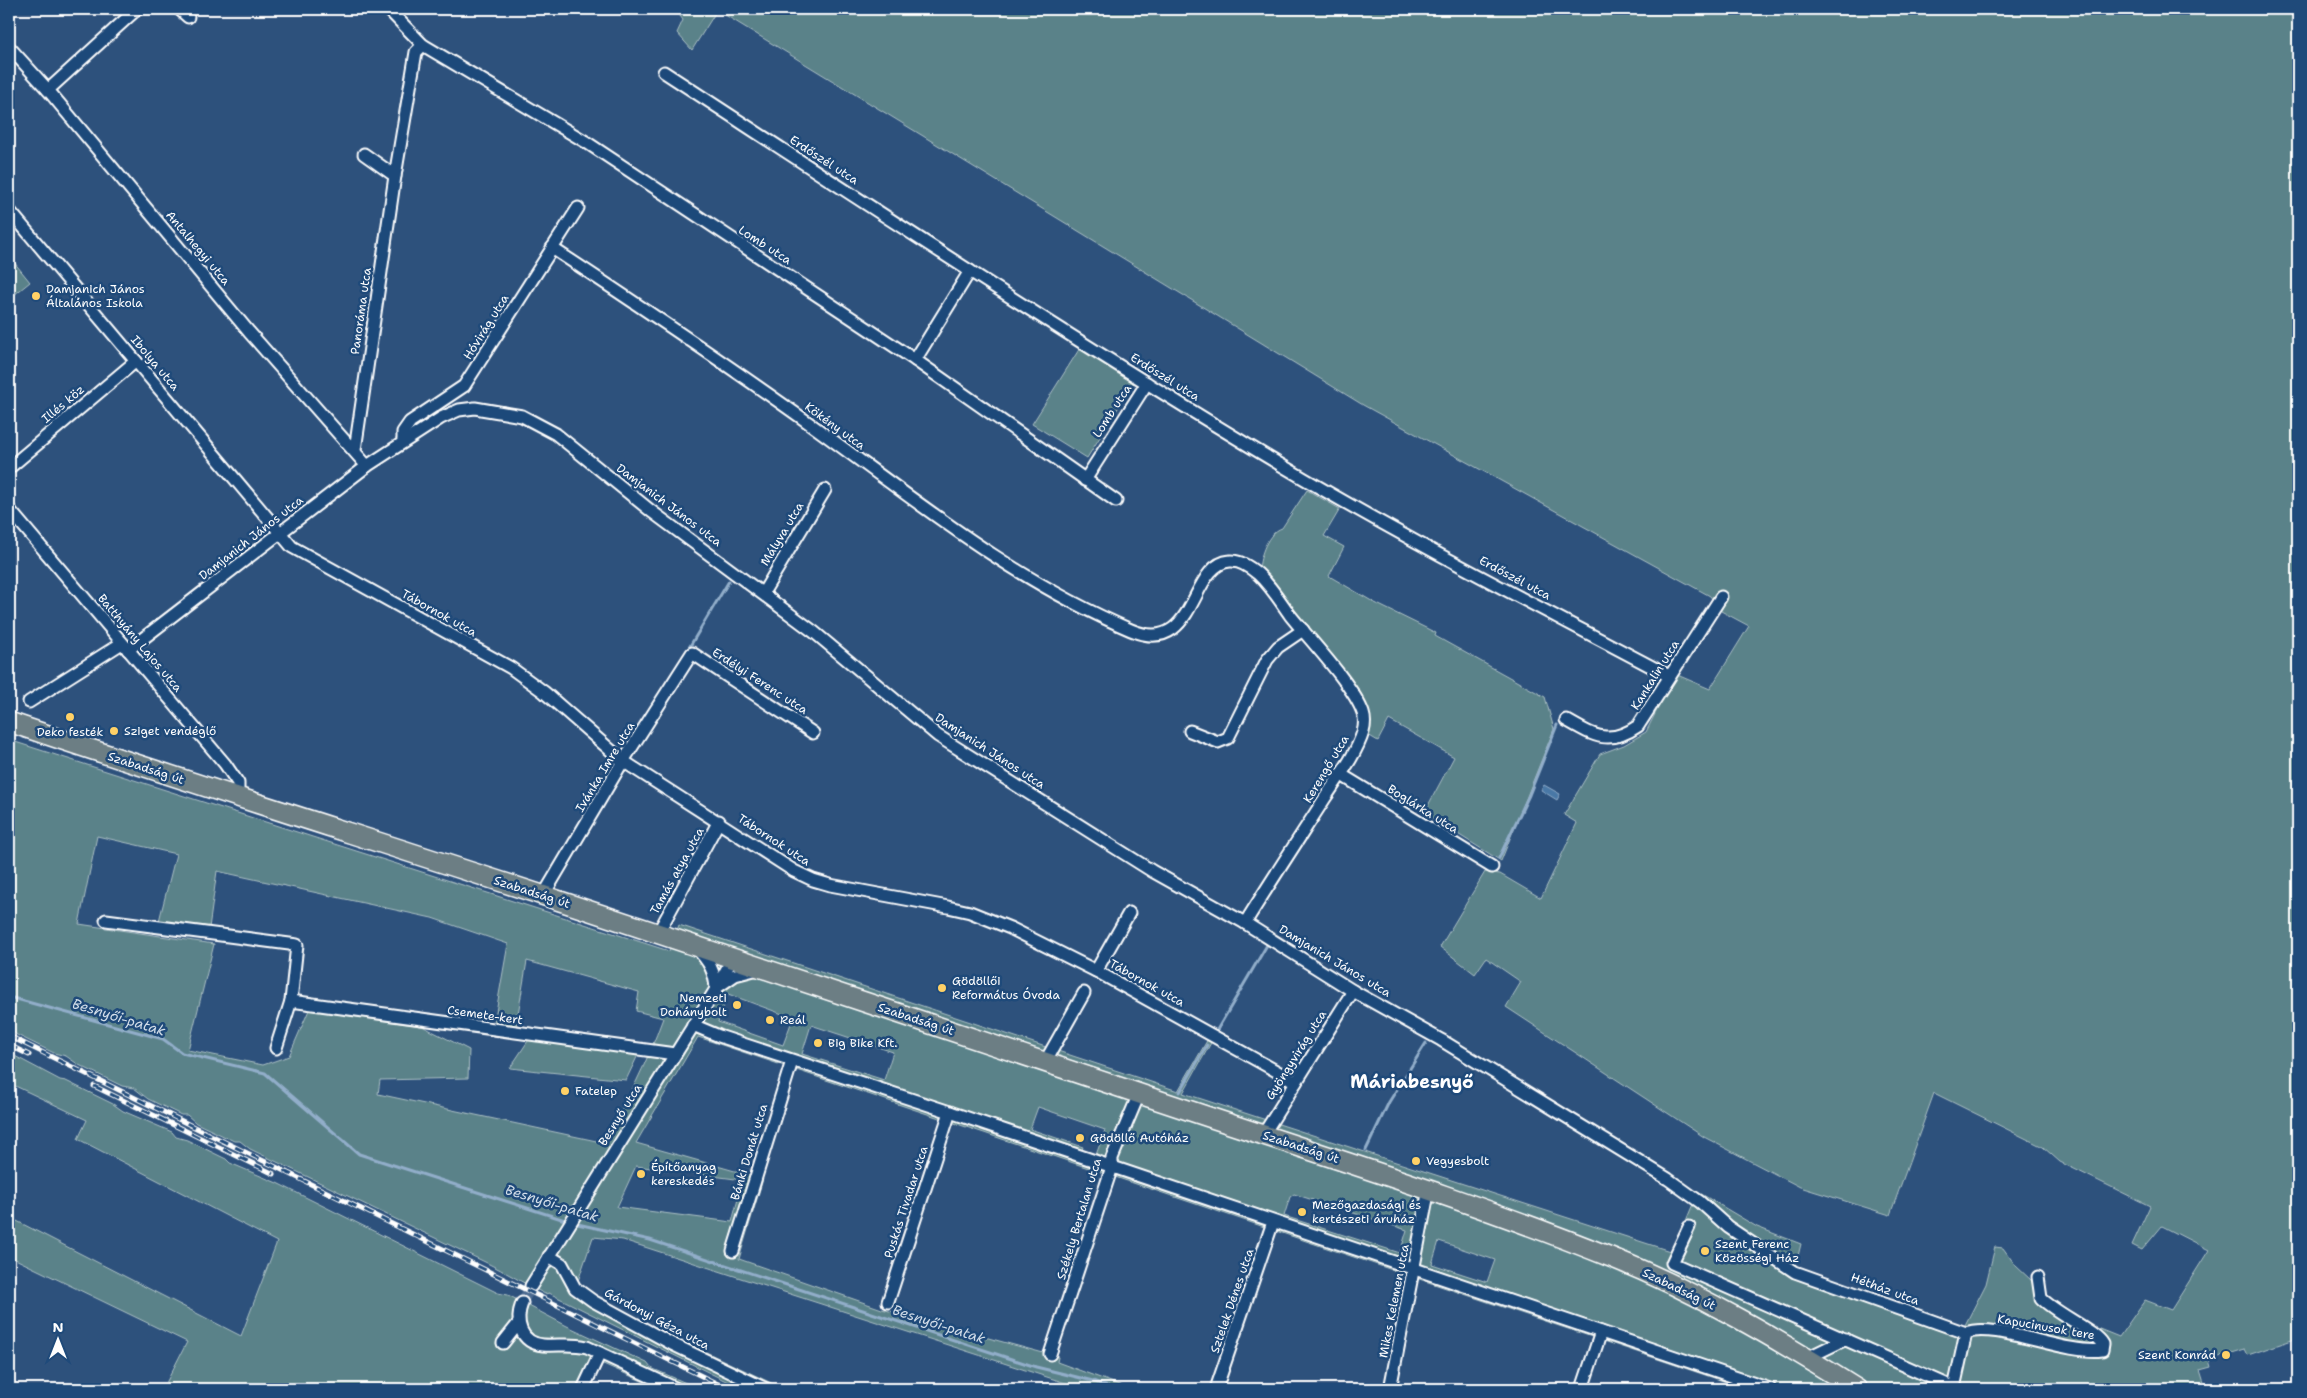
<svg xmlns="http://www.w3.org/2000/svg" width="2307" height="1398" viewBox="0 0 2307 1398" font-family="'Shantell Sans',sans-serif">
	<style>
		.green { fill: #5a8289; stroke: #acc0c4; fill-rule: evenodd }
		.water { fill: #4a78a6; stroke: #92aeca }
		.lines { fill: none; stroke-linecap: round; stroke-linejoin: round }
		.stream { stroke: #92aeca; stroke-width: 3 }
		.street-tunnel { stroke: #4c6b90; stroke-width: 11; stroke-dasharray: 11 5.5; stroke-linecap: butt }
		.street-casing { stroke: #fff; stroke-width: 15 }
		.primary-casing { stroke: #fff; stroke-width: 22 }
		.street { stroke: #1f4a7a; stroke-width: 11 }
		.primary { stroke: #6c7e84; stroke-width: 19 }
		.rail-casing { stroke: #fff; stroke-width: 5 }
		.rail { stroke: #1f4a7a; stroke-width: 3; stroke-dasharray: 9; stroke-linecap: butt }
		.poi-dot { fill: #ffd166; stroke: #1f4a7a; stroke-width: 2 }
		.labels { text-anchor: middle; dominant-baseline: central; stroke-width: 5; stroke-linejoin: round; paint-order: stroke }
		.street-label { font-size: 12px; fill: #fff; stroke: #1f4a7a }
		.poi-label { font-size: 12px; fill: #fff; stroke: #1f4a7a; text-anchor: start }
		.water-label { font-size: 14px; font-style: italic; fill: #d2dde9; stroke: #1f4a7a }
		.district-label { font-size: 18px; font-weight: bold; fill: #fff; stroke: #1f4a7a }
	</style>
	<rect width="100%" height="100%" fill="#2d517c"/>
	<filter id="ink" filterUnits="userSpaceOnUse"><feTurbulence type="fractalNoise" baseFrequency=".02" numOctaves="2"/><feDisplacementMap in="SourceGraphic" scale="10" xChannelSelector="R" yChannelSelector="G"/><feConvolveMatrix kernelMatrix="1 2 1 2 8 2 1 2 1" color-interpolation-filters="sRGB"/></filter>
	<g filter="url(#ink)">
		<g class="green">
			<path d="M675,9h1623v1329l-50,17 -3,-6 -36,11 2,7 -11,3 6,19h-459l-1049,-352 -62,106 127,36 -24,80 143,50 176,48 -1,5 73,27h-46l-461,-149 -30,-3 -16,47 55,33 152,72h-42l-193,-96 -4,1c-20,-10 -39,-22 -60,-32 -78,-38 -157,-75 -235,-113l-10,-8h-6l-38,-18 -9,-8h-6l-33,-16 -14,-11 -12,-2 -43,-21 -13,-9 -12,-3 -37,-18 -8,-7v-288l660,211 10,-26 499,166 30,-52 4,2 -29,52 490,159 25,-60 59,35 44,17 -6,24 169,59 22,-43 9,-37 8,1 13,18 15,14 4,9 47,33 37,15 26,-37 26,10 38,-60 -47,-24 -20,24 -10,-5 18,-39 -90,-44 -17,-15 -109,-54 -44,122 -90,-28 -96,-50 -198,-130 15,-25 -35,-24 -11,16 -35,-27 45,-75 15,2 41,24 36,-75 -13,-8 36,-61 24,-9 22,-13 29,-58 35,15 39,-63 -28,-15 -11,-15 -347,-191 -646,-395 -25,40 -15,-17 6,-13zM97,836l79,18 -17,67 50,7 8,-57 215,47 76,26 -14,79 22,3 11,-65 112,31 -3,19 27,7c-16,44 -35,85 -62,124l-223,-48 2,-14 88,-2 1,-28 -47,-24 -113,-16 -20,46 -26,9 -75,-15 26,-106 -135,-20zM728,994l65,24 -10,27 -65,-23zM811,1025l82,27 -9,28 -82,-26zM1038,1107l67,23 -9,25 -14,-5 1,-3 -53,-18zM636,1166l107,14 -11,42 -115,-15zM1294,1194l113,36 -7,23 -116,-37 6,-19zM1439,1241l56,19 -8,22 -55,-18z"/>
			<path d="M9,256l21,26 -21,17z"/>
			<path d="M1080,348l54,34 -47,76 -55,-34z"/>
			<path d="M1307,490l33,19 -16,27 20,11 -15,29 46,27 61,30 -1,3 110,61 9,32 -53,132 -77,-48 30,-56 -65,-37 -11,21 -10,-6 -4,-31 -105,-134c1,-14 8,-37 23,-42z"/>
			<path d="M530,1038l108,17 -12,25 -116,-12z"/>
			<path d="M9,1053l51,27 6,1 47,23 10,7 49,21 4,5 11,3 39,19 4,4 47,20 221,110 10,2 59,31 80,37 4,5 49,21h-40l-59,-26 -13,26h-425l24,-47 -178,-86v-39l232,119 36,-94 -199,-103 9,-19 -78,-37z"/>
		</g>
		<path class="water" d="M1544,785l16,9 -3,6 -16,-10z"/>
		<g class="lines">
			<g class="stream">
				<path d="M687,651l42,-70"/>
				<path d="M1499,858l30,-63 28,-70"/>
				<path d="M9,997l154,42 19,14 83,20 94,81 209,67"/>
				<path d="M1217,1030l50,-85"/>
				<path d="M1180,1092l27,-47"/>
				<path d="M1366,1150l23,-48 37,-59"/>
				<path d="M573,1223l77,17 386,127 57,14 21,8"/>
			</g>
			<path class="street-tunnel" d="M522,1303l9,-17"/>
			<g class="street-casing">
				<g id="street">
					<path d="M179,9l9,8"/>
					<path d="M388,9l35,36 163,97 329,218 201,141"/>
					<path d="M9,47l39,43 201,242 118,134"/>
					<path d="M664,72c204,133 408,268 617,393 126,75 258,142 388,211"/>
					<path d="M48,90l89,-81"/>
					<path d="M364,154l31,22"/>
					<path d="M9,210l283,337 219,121 33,24 79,69 171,110 19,9 17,5 118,22 22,5 40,16 86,43 200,111"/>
					<path d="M552,248c88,58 175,116 261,178 102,74 200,154 318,204 66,28 58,-66 99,-69 10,-1 21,7 28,13 13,12 22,27 32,41 19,24 64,71 73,98 2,6 2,12 0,19 -7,23 -25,46 -38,66 -27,42 -54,83 -80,125"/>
					<path d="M915,360l55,-89"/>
					<path d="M403,442v-10l7,-10 54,-36 114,-178"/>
					<path d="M355,450l40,-274 21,-124 7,-7"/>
					<path d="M9,468l127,-107"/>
					<path d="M1085,480l62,-97"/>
					<path d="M9,509l216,255 13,19v16"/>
					<path d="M763,593l62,-103"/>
					<path d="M128,650l239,-184 74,-48 18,-8 16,-2 47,8 34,18 95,77 163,121 124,104 214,135 93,52 108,68 88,49 227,139 32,23 28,25 67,45 171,61"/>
					<path d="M29,702l93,-59"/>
					<path d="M1566,720c28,16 43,26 72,6l83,-129"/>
					<path d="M1190,731l28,11 10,-4 39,-78 11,-13 25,-17"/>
					<path d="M1340,774l152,93"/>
					<path d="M543,896l80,-135 69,-108 121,80"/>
					<path d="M106,920l191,25 -6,56"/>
					<path d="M658,933l61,-112"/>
					<path d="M697,949c12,12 18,23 19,40"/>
					<path d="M1096,971l33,-58"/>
					<path d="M719,986l16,-11 23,-6"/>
					<path d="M693,1025l26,11 231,76 820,277"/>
					<path d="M276,1048l15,-47 384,53"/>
					<path d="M1045,1062l39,-69"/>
					<path d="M1263,1135l90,-144"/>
					<path d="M1689,1227l-17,36 285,126"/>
					<path d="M733,1251l59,-190"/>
					<path d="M549,1256l13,8 13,24 18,13 79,43 94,45"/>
					<path d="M531,1286l185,-297 16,-30"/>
					<path d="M888,1302l62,-190"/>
					<path d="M522,1303c-7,18 -2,40 21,42 15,1 29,-2 44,2l90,42"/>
					<path d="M1966,1333c29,-12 98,22 136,17l1,-6c-7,-13 -48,-31 -62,-46l-3,-21"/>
					<path d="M503,1343l15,-19"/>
					<path d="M1050,1354l62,-187v-9l27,-64"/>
					<path d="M1807,1358l39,-19"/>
					<path d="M1954,1388l12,-55"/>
					<path d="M583,1389l17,-36"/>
					<path d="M1216,1389l57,-167"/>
					<path d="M1390,1389l39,-200"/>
					<path d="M1582,1389l19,-57"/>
				</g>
			</g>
			<g class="primary-casing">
				<path id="primary" d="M9,722c178,60 358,116 536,174 197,65 395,131 592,197 159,54 320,102 476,165 86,35 166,82 244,131"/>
			</g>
			<use href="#street" class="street"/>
			<use href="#primary" class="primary"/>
			<g class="rail-casing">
				<g id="rail">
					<path d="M9,1036l719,353"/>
					<path d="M9,1045l20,10"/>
					<path d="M94,1086l180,88"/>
				</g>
			</g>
			<use href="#rail" class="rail"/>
		</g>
	</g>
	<g class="poi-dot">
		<circle cx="36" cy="296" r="5"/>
		<circle cx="70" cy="717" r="5"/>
		<circle cx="114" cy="731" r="5"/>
		<circle cx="942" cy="988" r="5"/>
		<circle cx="737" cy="1005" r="5"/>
		<circle cx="770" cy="1020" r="5"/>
		<circle cx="818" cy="1043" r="5"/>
		<circle cx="565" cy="1091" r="5"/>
		<circle cx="1080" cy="1138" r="5"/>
		<circle cx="1416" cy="1161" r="5"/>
		<circle cx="641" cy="1174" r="5"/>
		<circle cx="1302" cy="1212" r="5"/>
		<circle cx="1705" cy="1251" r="5"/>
		<circle cx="2226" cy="1355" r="5"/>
	</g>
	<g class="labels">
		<g class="street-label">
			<text transform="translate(824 160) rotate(33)">Erdőszél utca</text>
			<text transform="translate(765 245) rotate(33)">Lomb utca</text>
			<text transform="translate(198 248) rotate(50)">Antalhegyi utca</text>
			<text transform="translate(361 311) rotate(-82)">Panoráma utca</text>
			<text transform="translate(486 327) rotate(-58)">Hóvirág utca</text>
			<text transform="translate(155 363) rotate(50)">Ibolya utca</text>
			<text transform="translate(1165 377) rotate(32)">Erdőszél utca</text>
			<text transform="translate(63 404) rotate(-40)">Illés köz</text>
			<text transform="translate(1112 411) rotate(-57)">Lomb utca</text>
			<text transform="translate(835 426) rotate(36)">Kökény utca</text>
			<text transform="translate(669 505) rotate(37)">Damjanich János utca</text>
			<text transform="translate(782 534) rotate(-59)">Mályva utca</text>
			<text transform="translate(251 538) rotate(-38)">Damjanich János utca</text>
			<text transform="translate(1515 578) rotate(28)">Erdőszél utca</text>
			<text transform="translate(439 613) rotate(29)">Tábornok utca</text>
			<text transform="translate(140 643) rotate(50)">Batthyány Lajos utca</text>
			<text transform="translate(1655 675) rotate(-58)">Kankalin utca</text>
			<text transform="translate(760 681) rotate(33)">Erdélyi Ferenc utca</text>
			<text transform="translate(990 751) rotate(33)">Damjanich János utca</text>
			<text transform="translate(605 767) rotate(-59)">Ivánka Imre utca</text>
			<text transform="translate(146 768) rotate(18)">Szabadság út</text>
			<text transform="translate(1326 769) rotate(-59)">Kerengő utca</text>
			<text transform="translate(1423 809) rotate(32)">Boglárka utca</text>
			<text transform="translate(774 840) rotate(33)">Tábornok utca</text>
			<text transform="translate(677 871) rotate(-61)">Tamás atya utca</text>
			<text transform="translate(532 892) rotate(18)">Szabadság út</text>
			<text transform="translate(1335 961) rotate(31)">Damjanich János utca</text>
			<text transform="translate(1147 983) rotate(29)">Tábornok utca</text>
			<text transform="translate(485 1015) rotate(8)">Csemete-kert</text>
			<text transform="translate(916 1019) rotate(18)">Szabadság út</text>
			<text transform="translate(1296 1055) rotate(-58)">Gyöngyvirág utca</text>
			<text transform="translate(620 1115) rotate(-58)">Besnyő utca</text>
			<text transform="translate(1301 1147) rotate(18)">Szabadság út</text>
			<text transform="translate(749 1152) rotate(-73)">Bánki Donát utca</text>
			<text transform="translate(906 1202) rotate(-72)">Puskás Tivadar utca</text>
			<text transform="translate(1079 1219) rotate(-73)">Székely Bertalan utca</text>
			<text transform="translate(1679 1289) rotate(26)">Szabadság út</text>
			<text transform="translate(1885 1289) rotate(20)">Hétház utca</text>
			<text transform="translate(1232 1301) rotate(-71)">Sztelek Dénes utca</text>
			<text transform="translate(1394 1301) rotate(-79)">Mikes Kelemen utca</text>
			<text transform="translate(657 1319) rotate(28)">Gárdonyi Géza utca</text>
			<text transform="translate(2046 1327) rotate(10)">Kapucinusok tere</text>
		</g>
		<g class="poi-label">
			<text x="46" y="289">Damjanich János<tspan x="46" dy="14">Általános Iskola</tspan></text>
			<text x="124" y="731">Sziget vendéglő</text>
			<text x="70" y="732" text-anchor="middle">Deko festék</text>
			<text x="952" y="981">Gödöllői<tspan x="952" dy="14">Református Óvoda</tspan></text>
			<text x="727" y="998" text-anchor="end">Nemzeti<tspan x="727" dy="14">Dohánybolt</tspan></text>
			<text x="780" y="1020">Reál</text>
			<text x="828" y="1043">Big Bike Kft.</text>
			<text x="575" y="1091">Fatelep</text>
			<text x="1090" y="1138">Gödöllő Autóház</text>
			<text x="1426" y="1161">Vegyesbolt</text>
			<text x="651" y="1167">Építőanyag<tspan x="651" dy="14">kereskedés</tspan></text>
			<text x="1312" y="1205">Mezőgazdasági és<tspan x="1312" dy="14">kertészeti áruház</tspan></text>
			<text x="1715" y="1244">Szent Ferenc<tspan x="1715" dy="14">Közösségi Ház</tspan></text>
			<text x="2216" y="1355" text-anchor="end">Szent Konrád</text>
		</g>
		<g class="water-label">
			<text transform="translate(119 1017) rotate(17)">Besnyői-patak</text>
			<text transform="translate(552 1203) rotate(17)">Besnyői-patak</text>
			<text transform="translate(939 1324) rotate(18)">Besnyői-patak</text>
		</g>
		<g class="district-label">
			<text x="1412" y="1082">Máriabesnyő</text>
		</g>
	</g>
	<rect width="2307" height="1398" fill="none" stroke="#1f4a7a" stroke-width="30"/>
	<rect x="15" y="15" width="2277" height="1368" fill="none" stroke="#fff" stroke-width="2" filter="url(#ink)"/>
	<g transform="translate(58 1340)" stroke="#1f4a7a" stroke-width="4" paint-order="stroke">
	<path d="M0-4L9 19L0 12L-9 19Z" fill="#ffffff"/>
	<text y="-8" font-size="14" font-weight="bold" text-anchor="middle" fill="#ffffff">N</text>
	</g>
</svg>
